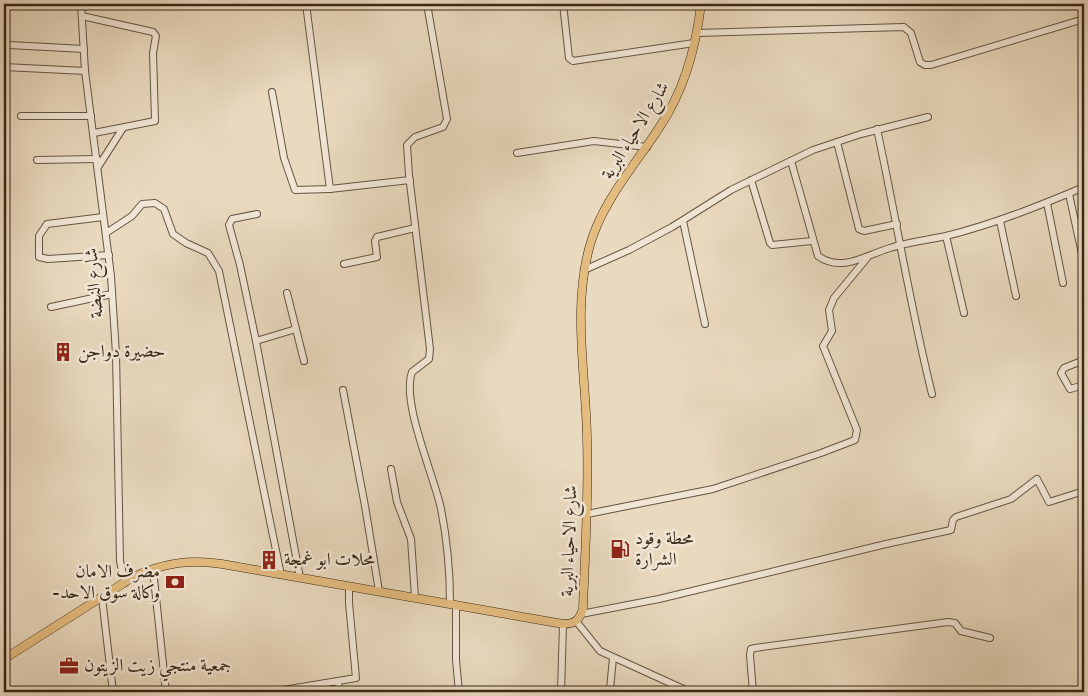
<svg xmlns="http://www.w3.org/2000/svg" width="1088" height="696" viewBox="0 0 1088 696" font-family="'IM FELL English',Amiri,serif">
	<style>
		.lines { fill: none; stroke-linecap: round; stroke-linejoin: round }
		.minor-casing { stroke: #645542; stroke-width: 8 }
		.major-casing { stroke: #382918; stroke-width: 9 }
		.minor { stroke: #f1e6d5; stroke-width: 6 }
		.major { stroke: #e4bc7f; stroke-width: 8 }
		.labels { text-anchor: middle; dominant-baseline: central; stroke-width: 5; stroke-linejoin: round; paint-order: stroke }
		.street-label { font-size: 18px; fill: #382918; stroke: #f1e6d5 }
		.poi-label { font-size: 18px; fill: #382918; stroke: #f1e6d5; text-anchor: start }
	</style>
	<rect width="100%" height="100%" fill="#e9d9be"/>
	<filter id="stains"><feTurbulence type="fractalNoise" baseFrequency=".004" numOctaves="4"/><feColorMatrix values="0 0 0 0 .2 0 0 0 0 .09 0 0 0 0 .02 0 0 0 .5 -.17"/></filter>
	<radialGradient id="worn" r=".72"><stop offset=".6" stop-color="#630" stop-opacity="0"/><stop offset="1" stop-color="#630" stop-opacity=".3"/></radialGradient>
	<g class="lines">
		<g class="minor-casing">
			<g id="minor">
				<path d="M81,4l4,67 26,205 5,78 4,207 5,22"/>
				<path d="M306,4l24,185"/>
				<path d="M427,4l20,115 -4,8 -28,10 -8,8 2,30 21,174 -1,10 -17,13c-11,31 22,103 29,137 6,30 9,64 9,94"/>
				<path d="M563,4l6,54 4,3 121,-18"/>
				<path d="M29,6l52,-2"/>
				<path d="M82,16l71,16 3,4 -3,17 2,68 -61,12"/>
				<path d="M697,33l207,-6 7,6 9,29 5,3h6l153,-46"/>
				<path d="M9,45l75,4"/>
				<path d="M4,67l81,4"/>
				<path d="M272,92l12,66 11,32 35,-1 80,-9"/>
				<path d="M21,116h70"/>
				<path d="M877,129c19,88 33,177 55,265"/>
				<path d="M837,142l22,87 5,2 33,-7"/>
				<path d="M517,153l77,-12 53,6"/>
				<path d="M37,160l60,-1"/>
				<path d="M791,161l27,95c24,17 48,-1 72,-8 18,-6 38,-8 56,-12 48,-12 93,-30 138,-49"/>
				<path d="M98,167l25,-39"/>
				<path d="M751,180l19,63 2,2 40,-4"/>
				<path d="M1069,194l15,69"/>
				<path d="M1047,203l16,80"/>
				<path d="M257,214l-25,5 -3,6 11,40 16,76 44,237"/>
				<path d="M103,217l-56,7 -8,12v21l9,2 61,-4"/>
				<path d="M683,221l22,103"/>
				<path d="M1000,221l16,75"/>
				<path d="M106,233l26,-17 10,-12 13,-1 9,6 9,25 13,9 22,10 11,18 62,304"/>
				<path d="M946,236l18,77"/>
				<path d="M344,264l33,-7 -2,-16 2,-4 38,-9"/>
				<path d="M584,270l45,-20 43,-23 59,-37 82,-40 48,-16 67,-17"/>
				<path d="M287,293l9,36"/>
				<path d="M51,307l61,-13"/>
				<path d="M256,341l40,-12 8,32"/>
				<path d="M1084,360l-20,8 -3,5 9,16 14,-4"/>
				<path d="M343,390l22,116 14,85"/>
				<path d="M391,469l6,33 14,37 4,58"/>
				<path d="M587,514l126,-25 108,-36 34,-13 2,-10 -34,-84 9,-15 -3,-21 5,-12 33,-40"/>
				<path d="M153,569l13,123"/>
				<path d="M102,598l11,94"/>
				<path d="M456,605v55l3,32"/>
				<path d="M581,614l78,-15 227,-55 65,-14 2,-10 3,-3 55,-18 26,-20 12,23 35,-11"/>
				<path d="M576,621l24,30 90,41"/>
				<path d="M338,681l1,11"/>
				<path d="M610,689l3,-31"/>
				<path d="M271,692l85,-14 -7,-75v-17"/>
				<path d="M561,692l2,-68"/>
				<path d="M753,692l-3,-37 1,-6 4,-1 193,-26 7,1 6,8 29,7"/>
			</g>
		</g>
		<g class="major-casing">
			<path id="major" d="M4,659l129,-82c30,-14 57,-18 89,-13l341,60c12,0 17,-4 20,-16 2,-57 6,-113 4,-170 -1,-64 -15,-130 3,-193 12,-43 45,-80 69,-117 25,-37 37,-80 42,-124"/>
		</g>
		<use href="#minor" class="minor"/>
		<use href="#major" class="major"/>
	</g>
	<defs>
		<g id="building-bare" transform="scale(1.5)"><path d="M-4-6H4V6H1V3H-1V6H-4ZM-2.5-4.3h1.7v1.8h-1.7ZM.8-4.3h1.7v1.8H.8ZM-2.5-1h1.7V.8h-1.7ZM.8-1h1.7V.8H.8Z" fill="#8f2418" stroke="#f1e6d5" stroke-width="2.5" paint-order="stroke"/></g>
		<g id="fuel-bare" transform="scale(1.5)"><path d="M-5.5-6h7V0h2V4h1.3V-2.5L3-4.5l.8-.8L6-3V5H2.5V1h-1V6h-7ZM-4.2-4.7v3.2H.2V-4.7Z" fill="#8f2418" stroke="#f1e6d5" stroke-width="2.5" paint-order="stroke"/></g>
		<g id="bank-bare" transform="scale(1.5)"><path d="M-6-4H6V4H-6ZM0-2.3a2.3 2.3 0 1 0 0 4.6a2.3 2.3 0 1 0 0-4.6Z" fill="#8f2418" stroke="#f1e6d5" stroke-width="2.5" paint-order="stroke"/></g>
		<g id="office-bare" transform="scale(1.5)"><path d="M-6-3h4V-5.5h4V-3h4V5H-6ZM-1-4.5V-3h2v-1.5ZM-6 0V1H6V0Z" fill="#8f2418" stroke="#f1e6d5" stroke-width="2.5" paint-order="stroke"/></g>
	</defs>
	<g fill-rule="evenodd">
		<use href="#building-bare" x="63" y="352"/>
		<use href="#fuel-bare" x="620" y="549"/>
		<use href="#building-bare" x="269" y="560"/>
		<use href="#bank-bare" x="175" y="582"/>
		<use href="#office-bare" x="69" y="666"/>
	</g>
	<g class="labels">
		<g class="street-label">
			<text transform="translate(636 131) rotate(-58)">شارع الاحياء البرية</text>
			<text transform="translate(95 283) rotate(-95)">شارع النهضة</text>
			<text transform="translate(570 541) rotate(-88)">شارع الاحياء البرية</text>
		</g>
		<g class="poi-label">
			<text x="78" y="352">حضيرة دواجن</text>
			<text x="635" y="539">محطة وقود<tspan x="635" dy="21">الشرارة</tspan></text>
			<text x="284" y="560">محلات ابو غمجة</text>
			<text x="160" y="572" text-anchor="end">مضرف الامان<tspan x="160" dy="21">-وكالة سوق الاحد</tspan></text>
			<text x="84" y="666">جمعية منتجي زيت الزيتون</text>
		</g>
	</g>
	<rect width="1088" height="696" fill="none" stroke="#e9d9be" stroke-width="20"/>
	<rect x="5" y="5" width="1078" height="686" fill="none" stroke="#382918" stroke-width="2.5"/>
	<rect x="10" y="10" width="1068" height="676" fill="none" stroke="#382918"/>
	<rect width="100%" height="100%" filter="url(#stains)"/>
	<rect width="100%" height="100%" fill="url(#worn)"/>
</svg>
